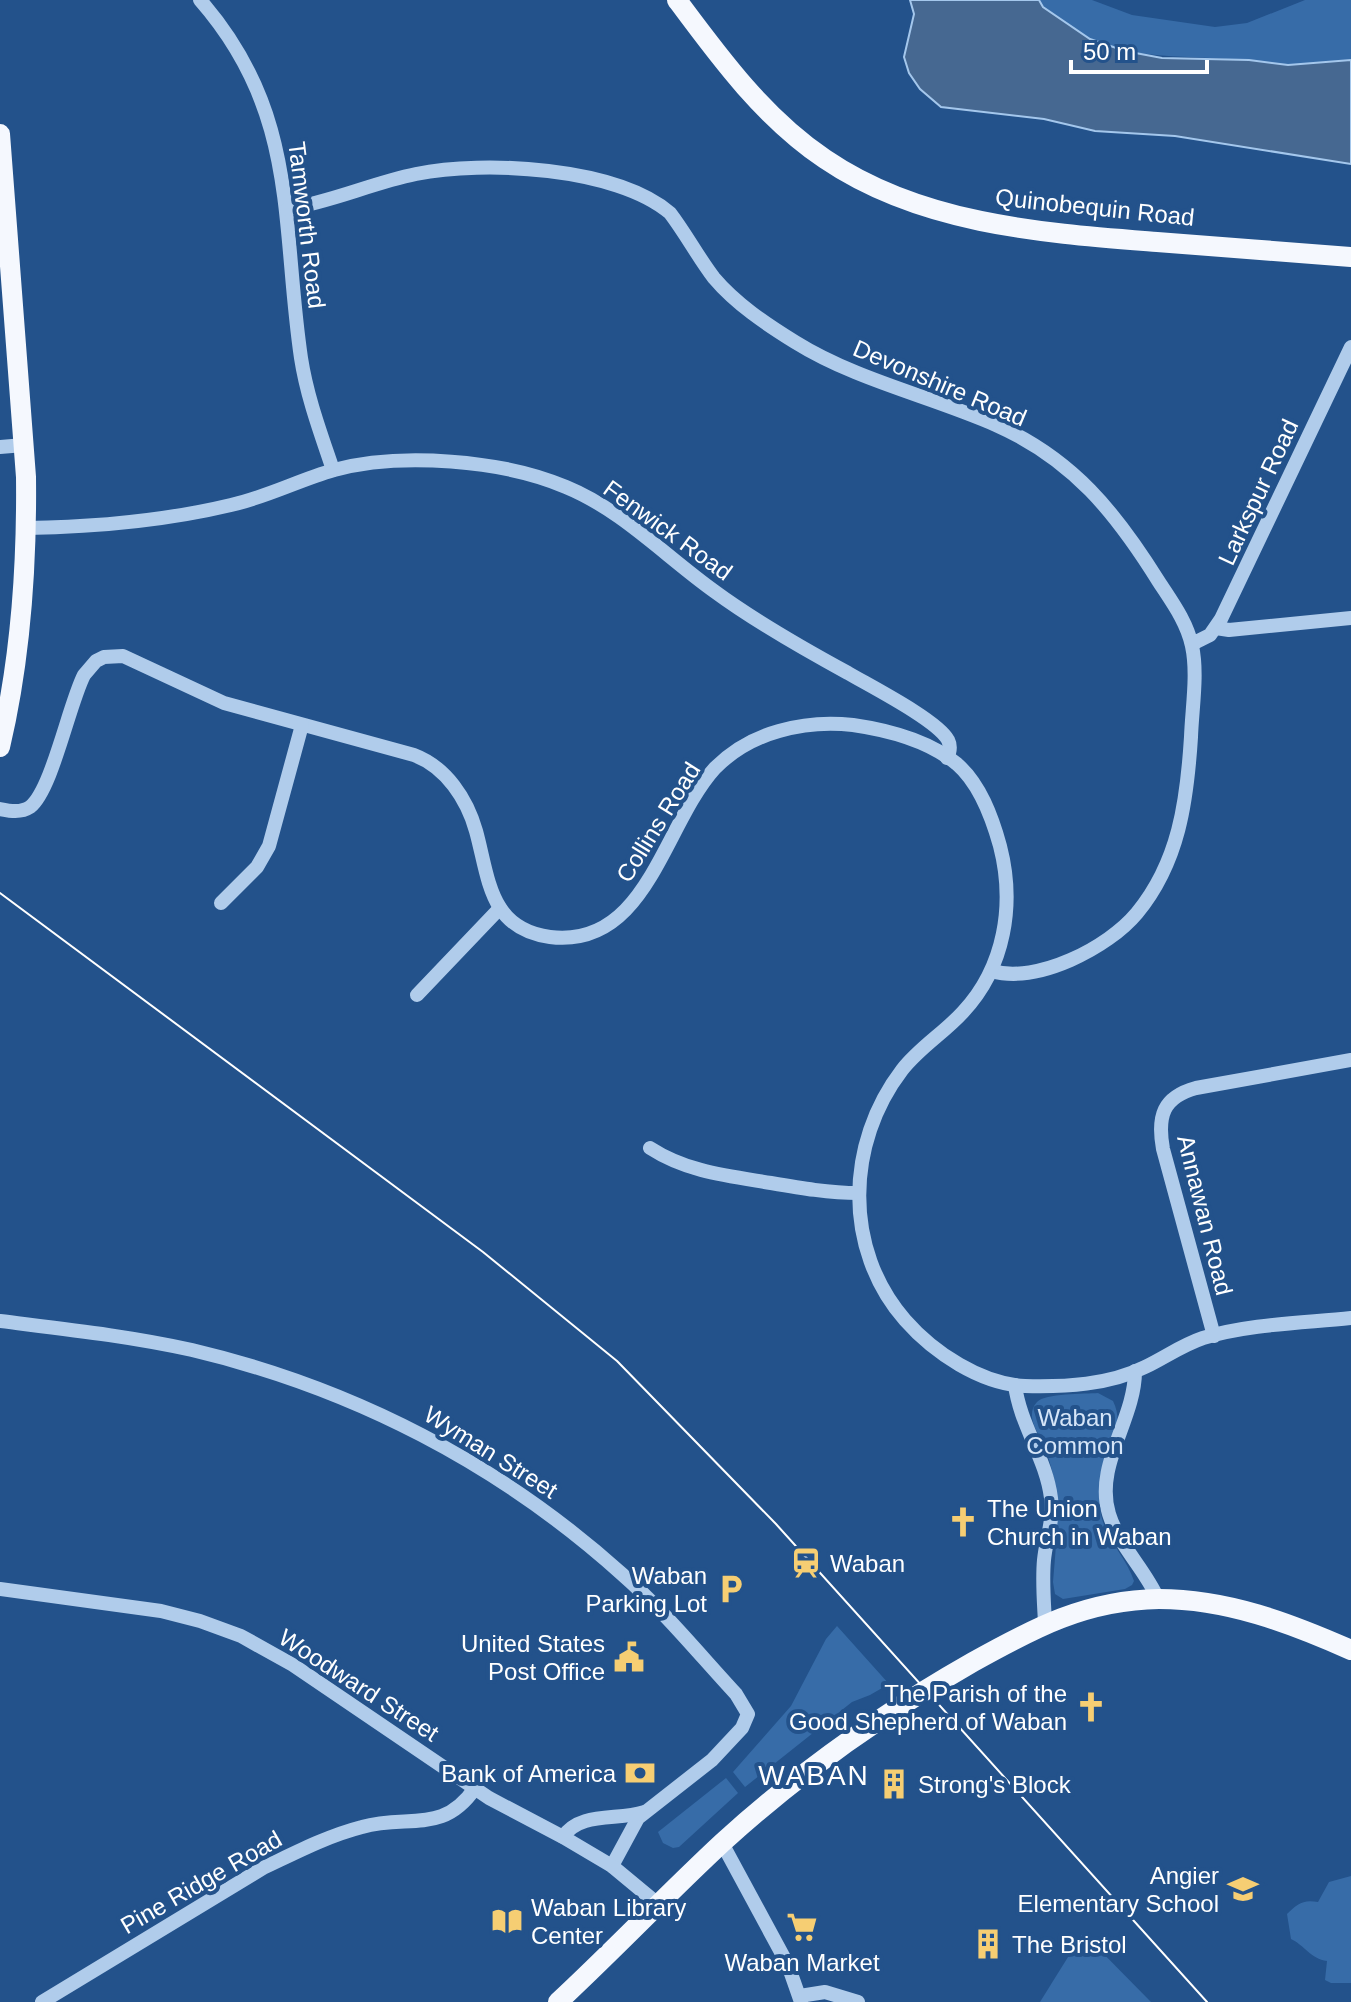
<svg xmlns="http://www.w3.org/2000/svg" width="1351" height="2002" viewBox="0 0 1351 2002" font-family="Helvetica,sans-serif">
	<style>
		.green { fill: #376ca8 }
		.water { fill: #466891; stroke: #a4c7ec; stroke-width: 2 }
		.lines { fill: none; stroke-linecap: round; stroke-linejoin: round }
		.minor { stroke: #b0cceb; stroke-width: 14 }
		.major { stroke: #f5f8fe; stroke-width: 20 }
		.tram { stroke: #fff; stroke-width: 2 }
		.labels { text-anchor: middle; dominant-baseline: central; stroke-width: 8; stroke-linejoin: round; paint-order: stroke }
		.street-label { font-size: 24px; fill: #fff; stroke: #23528b }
		.park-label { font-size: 24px; fill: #d5e5f8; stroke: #23528b }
		.poi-label { font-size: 24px; fill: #fff; stroke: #23528b; text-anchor: start }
		.quarter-label { font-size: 28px; letter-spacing: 2px; fill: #fff; stroke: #23528b }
	</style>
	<rect width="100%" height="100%" fill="#23528b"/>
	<g class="green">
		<path d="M1039,0h53l40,15 83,12 32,-4 58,-23h46v60c-20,2 -42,6 -62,5 -20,0 -41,-5 -62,-6 -60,-4 -114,1 -166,-38 -8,-6 -17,-11 -22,-21z"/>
		<path d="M1098,1393l15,8c15,29 -11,67 -13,99 -2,33 25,53 34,81l-2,4 -7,4 -62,10 -8,-5 -2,-12c4,-50 11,-99 -14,-146 -5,-10 -12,-23 -2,-34 8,-9 48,-8 61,-9z"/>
		<path d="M837,1626l52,58 -19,11 -18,7 -107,85 -12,-15 58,-66 35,-67z"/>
		<path d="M726,1778l12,15 -59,54 -6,1 -10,-5 -5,-11z"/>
		<path d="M1351,1876v107h-20l-6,-3 2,-19c-16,-2 -23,-16 -36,-22l-4,-25c10,-10 16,-15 31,-12l11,-20z"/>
		<path d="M1083,1933l68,69h-111z"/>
	</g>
	<path class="water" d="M910,0h129l4,7 47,32 35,12 37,7 87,2 39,5 63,-5v104l-176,-28 -80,-5 -51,-12 -103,-12 -21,-18 -11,-16 -5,-16 10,-43z"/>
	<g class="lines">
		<g class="minor">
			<path d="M200,0c99,113 81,222 101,358 6,39 20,76 32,112"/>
			<path d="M287,209c44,-7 85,-26 129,-35 68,-14 200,-7 254,39 16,21 28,44 44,65 22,26 52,46 81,64 61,38 135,54 201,83 77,34 120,88 163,157 13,20 28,40 33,64 6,28 0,62 -1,91 -4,64 -12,125 -54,176 -29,35 -100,71 -145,58"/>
			<path d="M0,447l24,-2"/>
			<path d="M27,528c68,-1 137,-7 204,-23 36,-8 68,-25 103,-35 66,-18 169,-10 232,17 56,23 99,69 148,104 42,31 88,57 134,82 22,13 89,47 100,67 3,6 2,12 -1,18"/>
			<path d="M1216,628l13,2 122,-12"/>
			<path d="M1192,644l18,-9 11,-16 130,-272"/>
			<path d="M0,809c10,2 21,4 30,-2 22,-17 39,-103 54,-132l12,-14 8,-4 19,-1 101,47 190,52c32,12 53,44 62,76 13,47 13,98 74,106 97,12 113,-112 165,-169 18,-18 39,-30 64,-37 24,-7 48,-9 74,-6 35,5 76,16 104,39 23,20 35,53 43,82 15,58 5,121 -37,166 -19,21 -43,35 -61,58 -56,73 -59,179 3,250 29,33 76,64 120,66 40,1 84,-1 120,-19 19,-9 37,-22 58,-29 46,-14 100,-15 148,-20"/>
			<path d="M221,903l36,-36 12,-21 33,-121"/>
			<path d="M417,995l83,-87"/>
			<path d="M650,1148c37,24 78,28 121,35 29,5 58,10 88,10"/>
			<path d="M0,1321c64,8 129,15 192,29 161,38 308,114 431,225 41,36 76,79 113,119l12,20 -6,14 -30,32 -74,58 -26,48"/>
			<path d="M1214,1336l-51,-187c-6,-33 0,-52 33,-61l155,-28"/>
			<path d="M1135,1371c0,49 -41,94 -26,143 10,32 36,55 49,85"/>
			<path d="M1015,1385c5,40 31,73 36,113 3,22 -5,41 -7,62 -2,21 0,42 1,63"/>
			<path d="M0,1589l161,22 39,10 41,15 52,29 196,133 74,39 49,29 47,39"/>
			<path d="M563,1837c17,-26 55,-16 81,-25"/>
			<path d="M722,1843l66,122 13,37"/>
			<path d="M800,1996l25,-4 33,10"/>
			<path d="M42,2002l221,-134c32,-15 64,-32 99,-41 46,-13 81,8 113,-39"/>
		</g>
		<g class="major">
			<path d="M677,0c43,58 87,118 148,159 97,66 219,74 332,83 65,5 129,10 194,15"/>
			<path d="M0,134l26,343c1,92 -5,181 -26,270"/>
			<path d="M558,2002c56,-52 109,-108 165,-160 76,-69 160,-129 250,-180 61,-34 113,-62 186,-63 68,0 131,24 192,51"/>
		</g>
		<path class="tram" d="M0,893l483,359 134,109 159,163 431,478"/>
	</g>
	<defs>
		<g id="church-bare" transform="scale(2.4)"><path d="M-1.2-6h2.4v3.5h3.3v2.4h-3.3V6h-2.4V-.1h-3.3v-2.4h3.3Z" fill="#f6ce73" stroke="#23528b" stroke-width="2.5" paint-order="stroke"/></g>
		<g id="station-bare" transform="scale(2.4)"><path d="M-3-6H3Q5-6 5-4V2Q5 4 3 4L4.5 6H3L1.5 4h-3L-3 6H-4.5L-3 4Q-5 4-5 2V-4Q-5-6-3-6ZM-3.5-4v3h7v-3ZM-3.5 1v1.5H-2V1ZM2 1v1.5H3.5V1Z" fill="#f6ce73" stroke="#23528b" stroke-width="2.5" paint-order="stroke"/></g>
		<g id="parking-bare" transform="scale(2.4)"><path d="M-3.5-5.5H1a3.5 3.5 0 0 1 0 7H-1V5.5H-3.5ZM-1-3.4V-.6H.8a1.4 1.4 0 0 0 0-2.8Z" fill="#f6ce73" stroke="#23528b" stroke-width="2.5" paint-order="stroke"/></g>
		<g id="civic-bare" transform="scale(2.4)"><path d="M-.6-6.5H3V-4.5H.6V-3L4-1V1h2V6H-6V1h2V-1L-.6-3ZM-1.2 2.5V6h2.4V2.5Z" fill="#f6ce73" stroke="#23528b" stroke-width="2.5" paint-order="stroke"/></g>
		<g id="bank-bare" transform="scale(2.4)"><path d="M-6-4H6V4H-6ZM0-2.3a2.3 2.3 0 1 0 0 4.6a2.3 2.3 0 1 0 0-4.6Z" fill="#f6ce73" stroke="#23528b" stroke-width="2.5" paint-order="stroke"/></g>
		<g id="building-bare" transform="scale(2.4)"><path d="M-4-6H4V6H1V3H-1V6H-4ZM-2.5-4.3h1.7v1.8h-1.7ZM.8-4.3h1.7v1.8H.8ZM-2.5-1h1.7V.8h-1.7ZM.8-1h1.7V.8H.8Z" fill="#f6ce73" stroke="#23528b" stroke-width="2.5" paint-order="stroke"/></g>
		<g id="school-bare" transform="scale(2.4)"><path d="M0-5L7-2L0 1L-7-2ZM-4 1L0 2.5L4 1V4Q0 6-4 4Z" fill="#f6ce73" stroke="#23528b" stroke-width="2.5" paint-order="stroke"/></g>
		<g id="library-bare" transform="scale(2.4)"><path d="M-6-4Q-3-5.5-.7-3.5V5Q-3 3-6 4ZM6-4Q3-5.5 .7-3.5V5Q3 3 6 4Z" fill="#f6ce73" stroke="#23528b" stroke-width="2.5" paint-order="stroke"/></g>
		<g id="supermarket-bare" transform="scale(2.4)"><path d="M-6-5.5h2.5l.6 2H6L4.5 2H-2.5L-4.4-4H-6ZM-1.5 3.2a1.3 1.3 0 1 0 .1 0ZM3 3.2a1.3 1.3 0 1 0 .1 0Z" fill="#f6ce73" stroke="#23528b" stroke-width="2.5" paint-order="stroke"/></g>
	</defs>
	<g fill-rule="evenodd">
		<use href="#church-bare" x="963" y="1522"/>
		<use href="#station-bare" x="806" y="1563"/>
		<use href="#parking-bare" x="731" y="1589"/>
		<use href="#civic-bare" x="629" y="1657"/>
		<use href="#church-bare" x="1091" y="1707"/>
		<use href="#bank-bare" x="640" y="1773"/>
		<use href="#building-bare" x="894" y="1784"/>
		<use href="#school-bare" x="1243" y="1889"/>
		<use href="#library-bare" x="507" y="1921"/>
		<use href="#supermarket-bare" x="802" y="1927"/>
		<use href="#building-bare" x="988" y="1944"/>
	</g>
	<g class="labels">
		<g class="street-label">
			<text transform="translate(1095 207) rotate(6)">Quinobequin Road</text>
			<text transform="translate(307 225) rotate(83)">Tamworth Road</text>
			<text transform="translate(940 383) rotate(23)">Devonshire Road</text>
			<text transform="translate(1258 492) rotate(-65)">Larkspur Road</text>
			<text transform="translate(668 530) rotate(36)">Fenwick Road</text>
			<text transform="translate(658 822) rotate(-58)">Collins Road</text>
			<text transform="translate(1205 1215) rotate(76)">Annawan Road</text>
			<text transform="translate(491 1452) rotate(32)">Wyman Street</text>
			<text transform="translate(359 1685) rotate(33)">Woodward Street</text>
			<text transform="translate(201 1882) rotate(-30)">Pine Ridge Road</text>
		</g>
		<g class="park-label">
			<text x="1075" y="1417">Waban<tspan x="1075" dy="28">Common</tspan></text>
		</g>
		<g class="poi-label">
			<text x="987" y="1508">The Union<tspan x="987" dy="28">Church in Waban</tspan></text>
			<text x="830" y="1563">Waban</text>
			<text x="707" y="1575" text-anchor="end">Waban<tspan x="707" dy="28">Parking Lot</tspan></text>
			<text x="605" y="1643" text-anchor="end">United States<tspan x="605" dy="28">Post Office</tspan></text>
			<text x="1067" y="1693" text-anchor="end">The Parish of the<tspan x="1067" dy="28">Good Shepherd of Waban</tspan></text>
			<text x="616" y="1773" text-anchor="end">Bank of America</text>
			<text x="918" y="1784">Strong's Block</text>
			<text x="1219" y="1875" text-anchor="end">Angier<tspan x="1219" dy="28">Elementary School</tspan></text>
			<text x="531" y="1907">Waban Library<tspan x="531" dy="28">Center</tspan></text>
			<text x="1012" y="1944">The Bristol</text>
			<text x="802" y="1962" text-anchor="middle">Waban Market</text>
		</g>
		<g class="quarter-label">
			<text x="814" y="1775">WABAN</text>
		</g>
	</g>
	<path d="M1071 60v12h136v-12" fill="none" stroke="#ffffff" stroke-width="4"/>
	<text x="1083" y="60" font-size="24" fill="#ffffff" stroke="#23528b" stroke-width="6" paint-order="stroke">50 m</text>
</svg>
